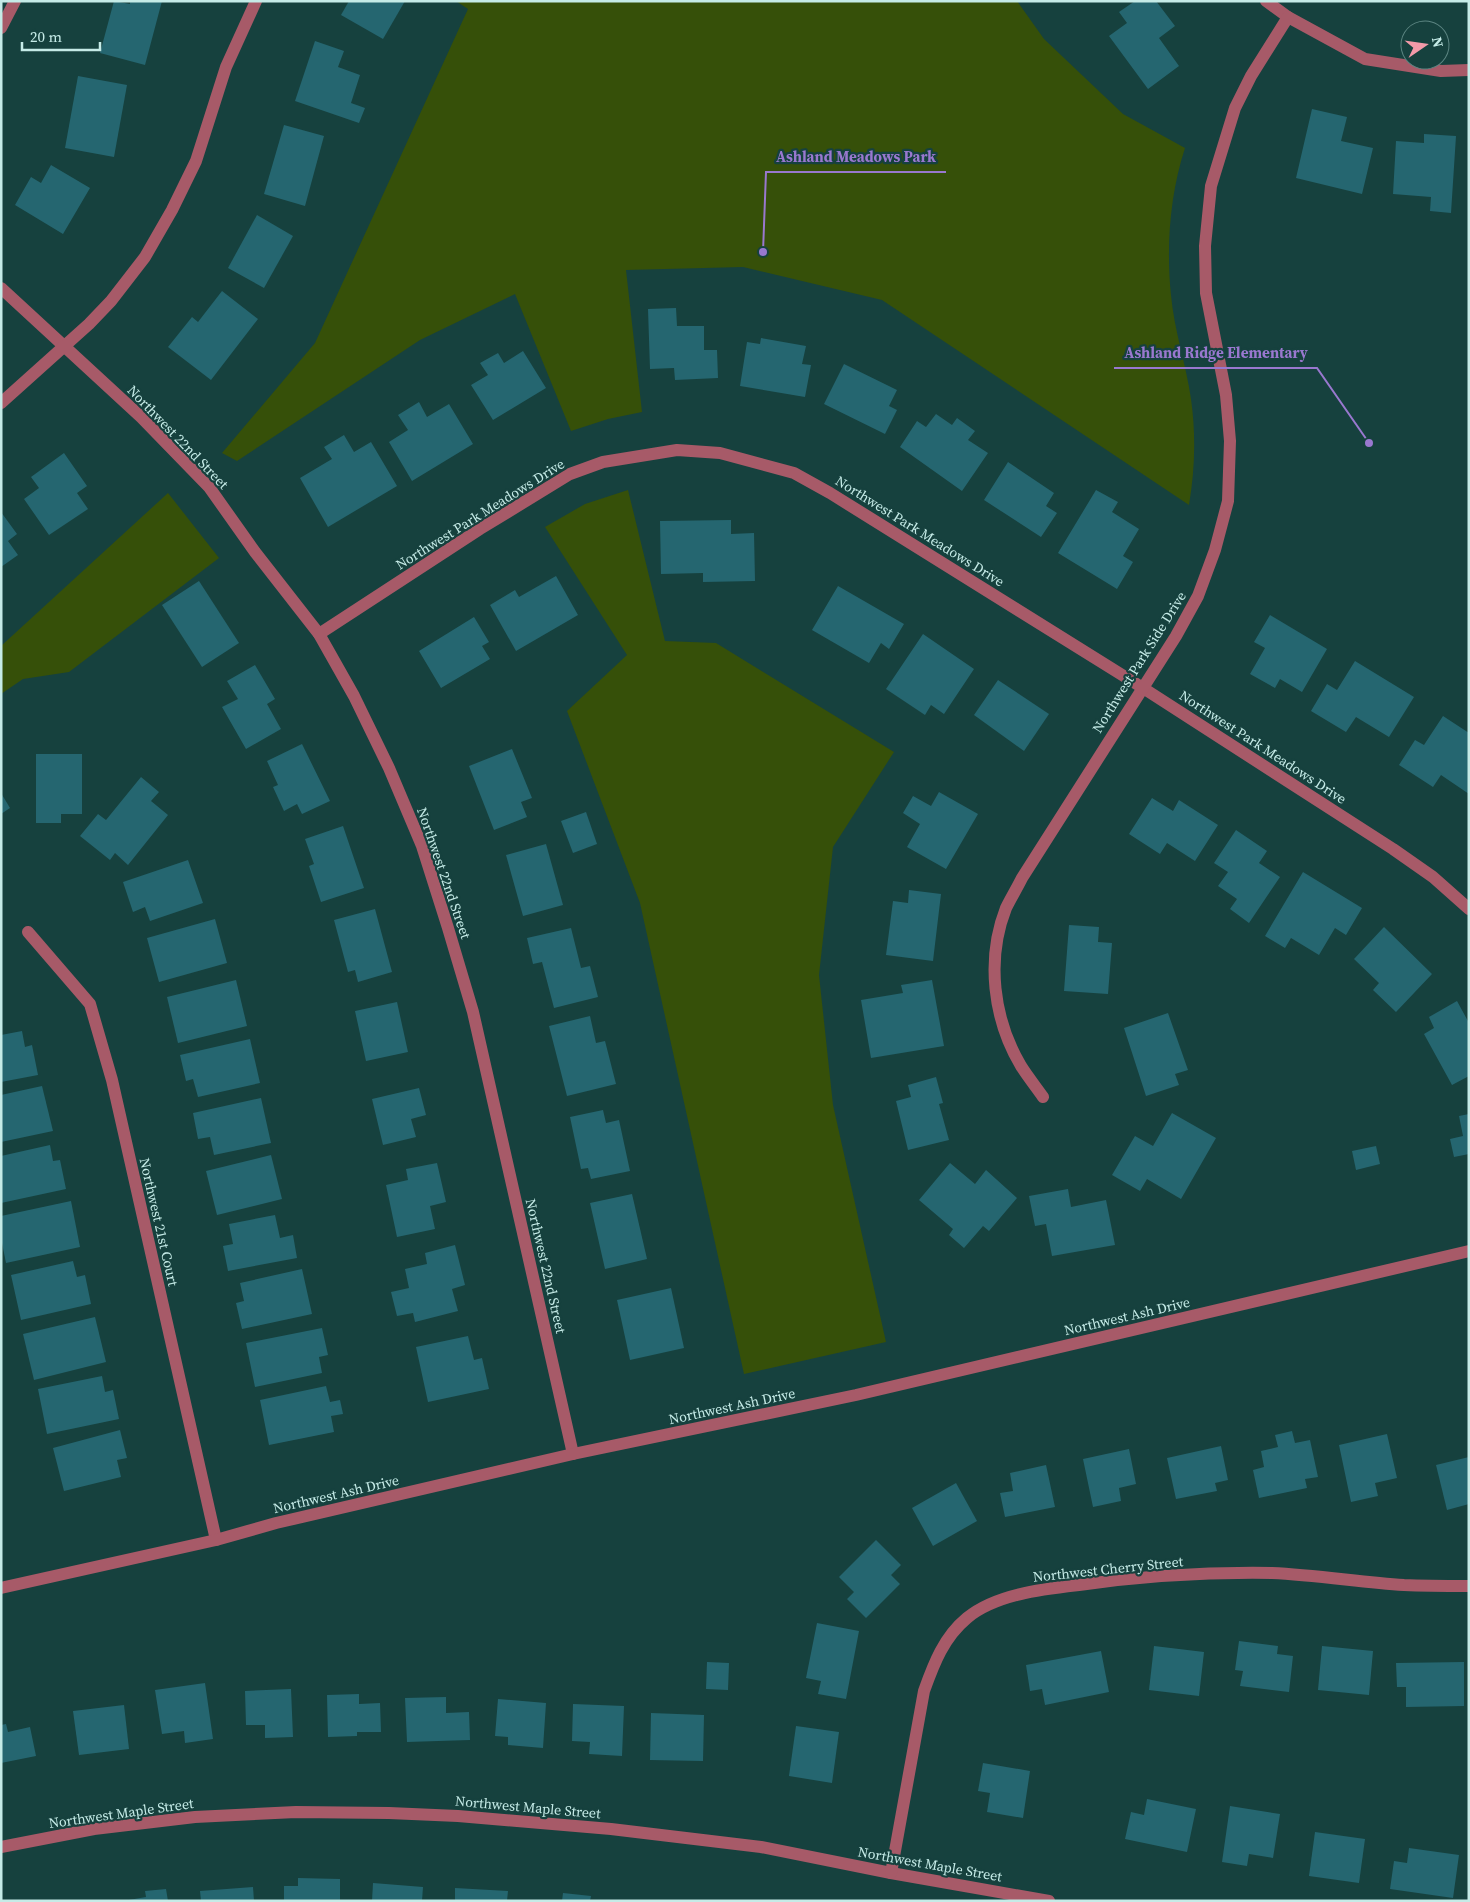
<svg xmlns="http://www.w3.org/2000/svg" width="1470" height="1902" viewBox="0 0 1470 1902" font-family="'Source Serif 4',serif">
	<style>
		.green { fill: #365009 }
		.building { fill: #256670 }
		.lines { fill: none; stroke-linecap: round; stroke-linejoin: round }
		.minor { stroke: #a75a68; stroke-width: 12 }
		.labels { text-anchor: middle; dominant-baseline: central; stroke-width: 4.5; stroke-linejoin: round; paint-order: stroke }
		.street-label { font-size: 14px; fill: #c5ebe7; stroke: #16413e }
		.leader { fill: none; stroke: #9978cf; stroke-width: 2 }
		.callout-dot { fill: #9978cf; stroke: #16413e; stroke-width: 2 }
		.callout-label { font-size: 15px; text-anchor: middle; font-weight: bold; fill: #9978cf; stroke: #16413e; stroke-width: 4.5; stroke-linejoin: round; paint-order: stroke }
	</style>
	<rect width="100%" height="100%" fill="#16413e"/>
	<g class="green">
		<path d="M456,1h561l27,38 79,75 62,34c-15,46 -19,98 -14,147 3,35 15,69 20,104 5,35 4,71 -2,106l-307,-205 -139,-33 -117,3 16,142 -34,7 -37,12 -56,-137 -95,46 -183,121 -15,-8 93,-110 153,-334z"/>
		<path d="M628,490l37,151 51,2 178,109 -61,95 -14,128 14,130 53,237 -142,32 -104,-471 -73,-192 60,-56 -82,-128 40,-23z"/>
		<path d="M168,493l51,65 -150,114 -46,7 -22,15v-48z"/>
	</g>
	<g class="building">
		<path d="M114,1l16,3v-3h32l-17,64 -45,-12z"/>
		<path d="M349,1h56l-22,38 -42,-24z"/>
		<path d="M1135,1h21l19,25 -16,12 20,28 -31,23 -39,-53 18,-13 -8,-11z"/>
		<path d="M315,41l29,10 -6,16 22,8 -9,28 14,5 -6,15 -64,-22z"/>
		<path d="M78,76l49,9 -13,72 -49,-9z"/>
		<path d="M1312,109l35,8 -6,24 32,7 -11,46 -66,-16z"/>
		<path d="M284,125l40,11 -19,70 -41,-12z"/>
		<path d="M1424,134l32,2 -5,77 -21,-2 1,-14 -38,-3 3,-53 28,2z"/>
		<path d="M51,165l39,23 -27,46 -48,-29 16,-28 10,6z"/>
		<path d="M257,215l36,21 -29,52 -36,-20z"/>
		<path d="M222,291l36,28 -47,61 -43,-33 24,-30 6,5z"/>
		<path d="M676,308l1,18h27v24h13l1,28 -43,2 -1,-12 -24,1 -2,-60z"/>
		<path d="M761,338l45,8 -4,18 9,1 -6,32 -65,-11 7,-44 13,2z"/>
		<path d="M523,351l23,37 -53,32 -22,-35 17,-10 -8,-12 18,-10 6,10z"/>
		<path d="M844,364l53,26 -8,16 8,4 -12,24 -61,-30z"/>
		<path d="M419,402l8,15 22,-13 24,40 -61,37 -23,-39 19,-12 -10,-15z"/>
		<path d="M936,414l16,11 5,-7 18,13 -7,9 20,13 -26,38 -62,-44 17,-26 9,6z"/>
		<path d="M344,435l10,17 17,-10 26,44 -69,41 -28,-49 32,-19 -8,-12z"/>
		<path d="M64,453l23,33 -10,7 11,16 -39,26 -25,-36 15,-11 -8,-11z"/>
		<path d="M1008,462l46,31 -8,13 11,7 -16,24 -57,-37z"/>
		<path d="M1096,490l22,12 -6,10 27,17 -16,27 10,6 -16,27 -59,-36z"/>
		<path d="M1,512l16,22 -9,7 10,14 -17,12z"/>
		<path d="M731,520v14l23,-1 1,48 -52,1v-9l-42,1 -1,-53z"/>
		<path d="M556,576l22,39 -62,36 -26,-46 25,-15 4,7z"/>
		<path d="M199,581l40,62 -37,24 -40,-62z"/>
		<path d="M838,586l66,38 -15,25 -8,-6 -12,20 -57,-33z"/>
		<path d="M1270,615l57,34 -25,43 -22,-13 -5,9 -25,-14 15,-26 -11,-6z"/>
		<path d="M474,617l15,25 -7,4 8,13 -49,29 -22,-37z"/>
		<path d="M923,634l51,35 -30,45 -13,-9 -6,10 -39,-26z"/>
		<path d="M1355,661l59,36 -25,40 -33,-20 -10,15 -35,-21 16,-27 10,6z"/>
		<path d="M255,665l20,34 -8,5 14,25 -35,20 -24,-42 16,-8 -11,-18z"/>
		<path d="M998,680l51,34 -25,37 -50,-36z"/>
		<path d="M1443,716l26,17v61l-28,-19 -8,12 -34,-22 16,-25 9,5z"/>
		<path d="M302,744l28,57 -28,13 -5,-10 -13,7 -11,-24 5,-2 -11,-24z"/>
		<path d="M512,749l20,49 -11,4 6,15 -33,13 -25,-64z"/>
		<path d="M36,754h46v60h-21v9h-25z"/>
		<path d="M141,777l18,15 -8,9 17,14 -40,50 -13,-12 -5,7 -30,-24 18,-22 8,6z"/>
		<path d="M939,792l39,22 -32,55 -39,-22 13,-23 -17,-11 10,-17 18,10z"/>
		<path d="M1,793l9,15 -9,6z"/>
		<path d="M1152,798l21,13 6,-11 39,25 -23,36 -28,-18 -7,11 -31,-20z"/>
		<path d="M586,812l11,32 -24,9 -12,-32z"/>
		<path d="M343,826l21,62 -43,14 -12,-36 5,-2 -9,-25z"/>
		<path d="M1236,830l31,21 -8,12 21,14 -31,46 -19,-14 7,-10 -19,-13 10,-14 -14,-9z"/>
		<path d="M546,844l17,61 -40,11 -17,-61z"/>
		<path d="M188,860l15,43 -53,18 -5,-14 -12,5 -10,-30z"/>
		<path d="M1303,872l59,36 -16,27 -11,-7 -16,27 -28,-17 -6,10 -20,-12z"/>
		<path d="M909,890l32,4 -8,67 -47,-6 7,-54 15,2z"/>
		<path d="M375,909l17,63 -34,10 -3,-12 -7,2 -14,-52z"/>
		<path d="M215,919l12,44 -68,19 -12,-44z"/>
		<path d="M1069,925l30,2 -1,15 14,1 -4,51 -44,-3z"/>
		<path d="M1384,927l48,47 -36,38 -23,-22 6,-7 -25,-24z"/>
		<path d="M571,928l10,40 9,-2 8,31 -44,11 -12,-46 -9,2 -6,-26z"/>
		<path d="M236,980l11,46 -69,17 -11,-46z"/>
		<path d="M932,980l12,66 -73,12 -10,-58 42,-7 -2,-8z"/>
		<path d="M1457,1001l12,22v53l-17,9 -28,-51 10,-6 -5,-11z"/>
		<path d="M397,1002l11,50 -42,9 -11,-50z"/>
		<path d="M1168,1013l20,57 -13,4 4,11 -33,11 -22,-68z"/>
		<path d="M590,1016l6,27 9,-2 11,43 -49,12 -18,-70z"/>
		<path d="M22,1031l3,16 7,-2 6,30 -37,7v-47z"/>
		<path d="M250,1039l10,44 -62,14 -5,-18 -7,2 -6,-26z"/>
		<path d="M936,1077l7,26 -4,1 10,36 -41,10 -12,-49 15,-4 -3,-12z"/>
		<path d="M42,1086l11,45 -52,11v-47z"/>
		<path d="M419,1088l7,27 -15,4 5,18 -33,8 -11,-46z"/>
		<path d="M261,1098l10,45 -57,12 -4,-18 -12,2 -5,-26z"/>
		<path d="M603,1110l3,13 13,-3 11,51 -39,8 -3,-11 -7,1 -11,-52z"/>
		<path d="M1172,1113l44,25 -35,61 -34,-20 -7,12 -28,-16 23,-39 18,10z"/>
		<path d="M1469,1114v40l-15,3 -4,-18 13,-3 -4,-20z"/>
		<path d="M50,1145l3,16 7,-1 6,29 -65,14v-47z"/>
		<path d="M1376,1146l4,18 -24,6 -4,-19z"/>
		<path d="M271,1155l11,44 -65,16 -11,-44z"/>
		<path d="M437,1163l9,39 -16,4 5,23 -38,8 -11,-52 22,-5 -2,-11z"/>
		<path d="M950,1163l25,21 11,-14 31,28 -28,33 -6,-5 -19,22 -15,-13 4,-6 -34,-29z"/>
		<path d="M1068,1189l3,18 35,-7 9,45 -63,11 -6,-32 -11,2 -6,-30z"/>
		<path d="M632,1194l15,65 -42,10 -15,-66z"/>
		<path d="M71,1201l9,46 -74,16 -5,-25v-22z"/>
		<path d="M275,1215l5,23 13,-3 4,23 -69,13 -5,-25 10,-2 -4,-20z"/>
		<path d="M455,1245l10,40 -13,4 6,22 -43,11 -2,-9 -16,3 -6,-24 18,-4 -4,-19 22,-5 -2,-11z"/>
		<path d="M73,1261l4,16 8,-2 6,29 -70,16 -10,-45z"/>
		<path d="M302,1269l10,45 -70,15 -6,-26 8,-2 -4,-18z"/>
		<path d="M671,1288l13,60 -54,12 -13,-60z"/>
		<path d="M95,1317l11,45 -72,18 -11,-46z"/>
		<path d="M322,1328l6,27 -9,2 3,16 -67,14 -9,-44z"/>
		<path d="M468,1336l6,24 8,-2 7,31 -61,13 -12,-55z"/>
		<path d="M102,1376l3,16 8,-2 6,29 -72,15 -9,-45z"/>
		<path d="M326,1386l4,16 10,-2 3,14 -12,2 3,16 -65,13 -9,-45z"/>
		<path d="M120,1430l7,28 -10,2 4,17 -57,14 -11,-43z"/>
		<path d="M1292,1431l3,12 15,-3 8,37 -13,2 2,9 -48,10 -6,-28 11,-3 -3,-16 17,-4 -3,-12z"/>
		<path d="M1387,1434l10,44 -22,5 3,13 -27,6 -12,-57z"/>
		<path d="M1221,1446l7,34 -13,3 2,8 -41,8 -9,-41z"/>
		<path d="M1129,1449l7,35 -17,4 2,13 -28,6 -10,-48z"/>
		<path d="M1469,1457v47l-22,6 -11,-45z"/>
		<path d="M1046,1465l9,42 -50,10 -5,-24 13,-2 -3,-18z"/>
		<path d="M956,1483l21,38 -44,25 -21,-38z"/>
		<path d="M876,1540l25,25 -10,10 9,9 -34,34 -19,-19 7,-7 -15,-15z"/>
		<path d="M817,1623l42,8 -13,68 -28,-5 3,-13 -15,-3z"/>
		<path d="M1239,1641l39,5 -1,8 16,2 -4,36 -49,-6 3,-15 -8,-1z"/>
		<path d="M1154,1646l50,6 -5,44 -50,-6z"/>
		<path d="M1322,1646l51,5 -4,44 -51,-5z"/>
		<path d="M1101,1651l8,41 -64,13 -3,-16 -12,2 -4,-26z"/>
		<path d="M707,1662l22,1 -1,27 -22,-1z"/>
		<path d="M1464,1662v44l-58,1v-20h-9l-1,-24z"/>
		<path d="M205,1683l8,56 -28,4 -1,-12 -22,3 -7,-44z"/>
		<path d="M291,1689l2,48 -28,1v-13h-19l-1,-34z"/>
		<path d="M359,1694v10l21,-1 1,29h-24v4l-29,1 -1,-42z"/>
		<path d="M446,1697v16l23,-1 1,28 -63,2 -2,-44z"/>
		<path d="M498,1699l48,4 -3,45 -35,-3v-8l-13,-1z"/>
		<path d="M573,1704l51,2 -2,50 -33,-2 1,-12 -18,-1z"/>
		<path d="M124,1705l5,44 -50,6 -6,-44z"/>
		<path d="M651,1713l53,2 -1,46 -53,-1z"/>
		<path d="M6,1724l2,8 22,-5 6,29 -35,7v-38z"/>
		<path d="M796,1726l43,6 -7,51 -43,-7z"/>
		<path d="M983,1763l47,8 -7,47 -36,-6 3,-19 -12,-2z"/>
		<path d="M1147,1799l49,10 -9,43 -62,-13 6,-27 13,3z"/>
		<path d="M1230,1806l50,8 -7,44 -24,-4 -2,12 -25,-4z"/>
		<path d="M1315,1832l50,7 -6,44 -50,-7z"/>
		<path d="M1409,1848l50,7 -6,43 -63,-9 4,-28 13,2z"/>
		<path d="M298,1878l42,1v22h-56v-15h14z"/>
		<path d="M373,1883l50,4 -1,14h-50z"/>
		<path d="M253,1887l1,14h-53l-1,-10z"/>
		<path d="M455,1888l53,3 -1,10h-52z"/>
		<path d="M166,1889l2,12h-45l23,-4 -1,-6z"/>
		<path d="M563,1893l28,3 -1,5h-28z"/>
	</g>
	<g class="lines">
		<g class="minor">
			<path d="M1266,1l22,16 77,42 76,12 28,-1"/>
			<path d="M1,28l14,-27"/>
			<path d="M1,288l140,129 68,70 46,65 64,82 35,62 35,72 33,78 26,82 25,84 100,442"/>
			<path d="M1,403l88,-79 22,-23 34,-44 27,-47 24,-49 30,-94 30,-66"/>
			<path d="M319,634l161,-105 90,-55 33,-12 74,-12 43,3 74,20 36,20 313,195 250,161 40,28 36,32"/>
			<path d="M28,932l62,72 22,76 104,460"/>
			<path d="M1043,1097c-7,-10 -15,-20 -22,-31 -28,-47 -35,-107 -15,-158 5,-10 11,-20 16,-30l154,-242 22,-40 17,-46 13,-49 2,-60 -4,-46 -20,-102 -1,-47 6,-60 24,-78 16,-32 37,-59"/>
			<path d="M1,1588l215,-48 60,-17 297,-69 283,-59 613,-144"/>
			<path d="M1,1847l93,-18 101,-12 101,-5 93,1 69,3 153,13 150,18 130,26 158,28"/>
			<path d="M891,1873l33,-182c10,-28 20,-54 43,-73 29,-24 77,-29 112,-33 64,-9 128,-13 193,-12 44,2 88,9 132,12 22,1 43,1 65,1"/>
		</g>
	</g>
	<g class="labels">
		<g class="street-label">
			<text transform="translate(178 437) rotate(46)">Northwest 22nd Street</text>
			<text transform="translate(480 514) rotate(-32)">Northwest Park Meadows Drive</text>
			<text transform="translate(920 531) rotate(32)">Northwest Park Meadows Drive</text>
			<text transform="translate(1139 662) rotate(-58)">Northwest Park Side Drive</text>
			<text transform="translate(1263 747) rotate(33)">Northwest Park Meadows Drive</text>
			<text transform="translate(444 873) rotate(71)">Northwest 22nd Street</text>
			<text transform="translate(159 1222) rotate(77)">Northwest 21st Court</text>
			<text transform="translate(546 1266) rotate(77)">Northwest 22nd Street</text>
			<text transform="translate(1127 1316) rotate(-13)">Northwest Ash Drive</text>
			<text transform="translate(732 1406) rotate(-12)">Northwest Ash Drive</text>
			<text transform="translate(336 1494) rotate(-13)">Northwest Ash Drive</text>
			<text transform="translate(1108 1569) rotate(-6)">Northwest Cherry Street</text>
			<text transform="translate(528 1807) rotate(5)">Northwest Maple Street</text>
			<text transform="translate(121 1813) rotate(-8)">Northwest Maple Street</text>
			<text transform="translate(930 1864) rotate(10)">Northwest Maple Street</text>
		</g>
	</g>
	<path class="leader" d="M763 252L766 172H946M1369 443L1317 368H1114"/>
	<g class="callout-dot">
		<circle cx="763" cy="252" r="5"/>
		<circle cx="1369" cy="443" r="5"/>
	</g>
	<g class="callout-label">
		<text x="856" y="162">Ashland Meadows Park</text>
		<text x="1216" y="358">Ashland Ridge Elementary</text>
	</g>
	<rect width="1470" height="1902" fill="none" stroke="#c5ebe7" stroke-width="5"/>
	<g transform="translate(1425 45) rotate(77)"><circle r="24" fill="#16413e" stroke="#5c8582"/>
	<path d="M0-4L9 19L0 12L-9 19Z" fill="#f39aa9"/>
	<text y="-8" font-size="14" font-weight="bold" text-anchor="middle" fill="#c5ebe7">N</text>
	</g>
	<path d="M22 42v8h78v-8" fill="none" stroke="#c5ebe7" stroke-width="2.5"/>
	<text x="30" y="42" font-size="15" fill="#c5ebe7" stroke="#16413e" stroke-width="4" paint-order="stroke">20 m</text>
</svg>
